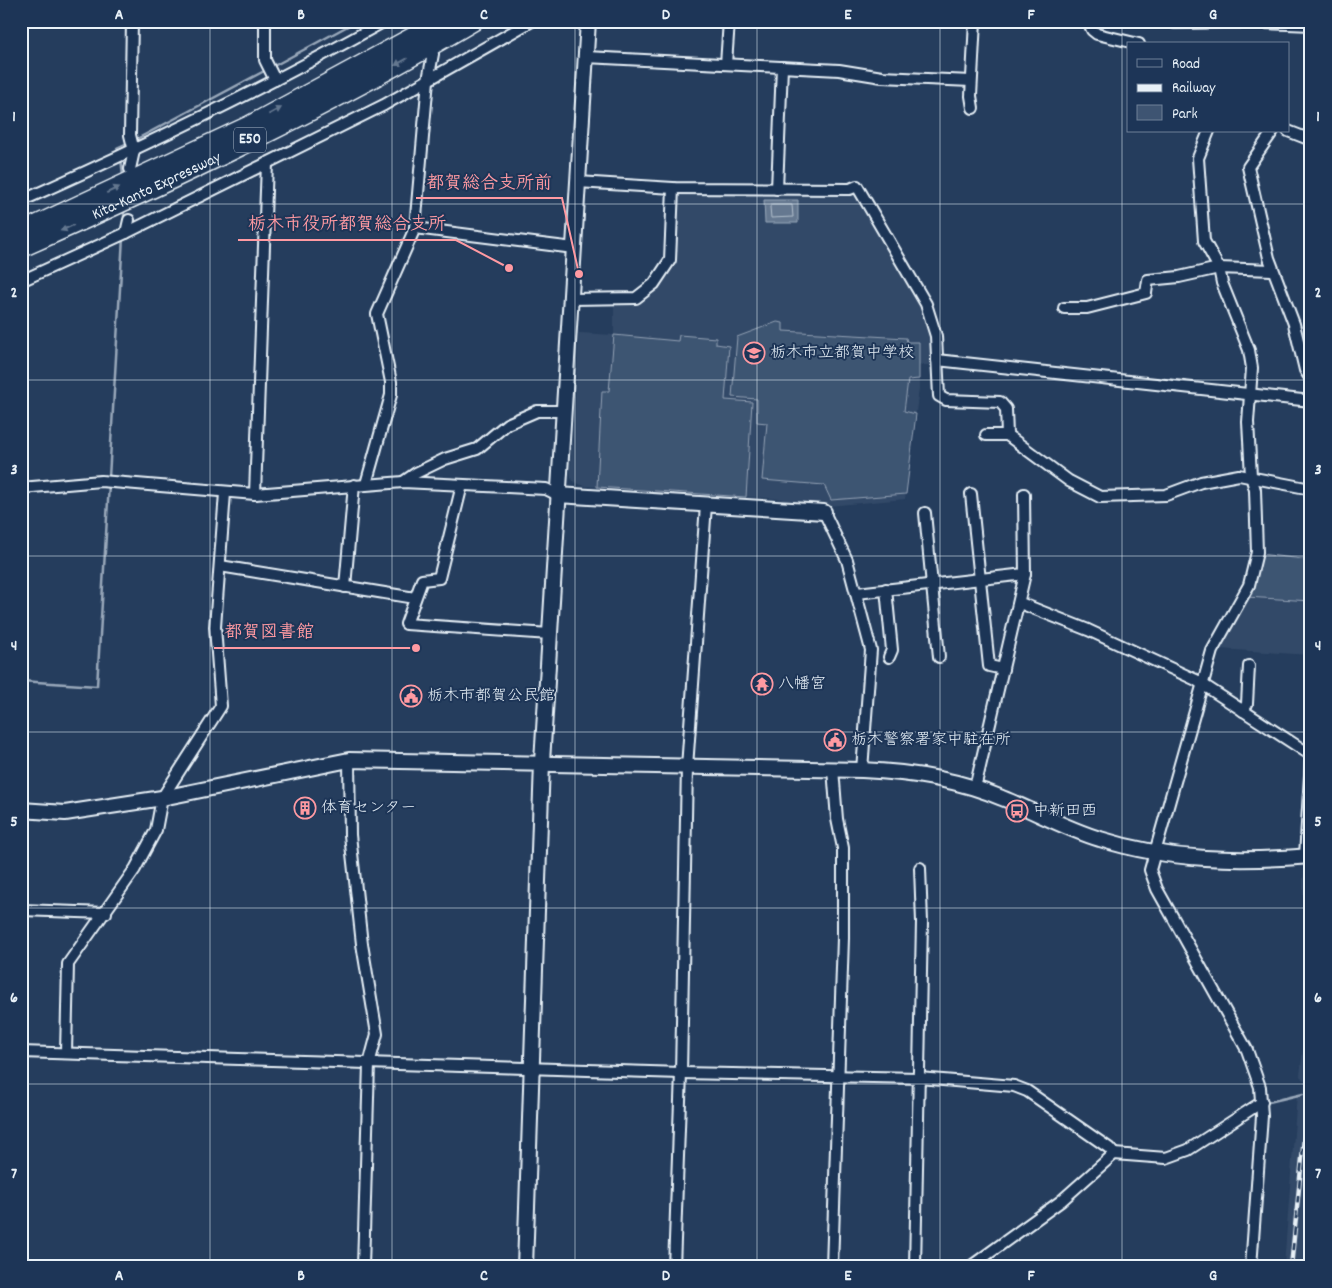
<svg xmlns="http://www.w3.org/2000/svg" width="1332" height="1288" viewBox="0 0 1332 1288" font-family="Dekko,'Klee One',sans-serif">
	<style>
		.built { fill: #334a68 }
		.green { fill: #3e5472; stroke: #93a2b5 }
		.water { fill: #657890; stroke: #99a8ba }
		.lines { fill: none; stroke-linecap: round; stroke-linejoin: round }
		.shore { stroke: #b4c1ce; stroke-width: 1 }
		.stream { stroke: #99a8ba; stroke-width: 2.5 }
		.street-casing { stroke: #e8f1f8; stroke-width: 14 }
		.secondary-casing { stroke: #e8f1f8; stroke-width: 18 }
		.highway-casing { stroke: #e8f1f8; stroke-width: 21 }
		.street { stroke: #1d3557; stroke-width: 10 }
		.secondary { stroke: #1d3557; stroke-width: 14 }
		.highway { stroke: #1d3557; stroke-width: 18 }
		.rail-casing { stroke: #e8f1f8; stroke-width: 4.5 }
		.rail { stroke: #1d3557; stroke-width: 2.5; stroke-dasharray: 8; stroke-linecap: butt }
		.oneway { fill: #64778f }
		.grid { fill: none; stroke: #e8f1f8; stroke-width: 1; stroke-opacity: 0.55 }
		.labels { text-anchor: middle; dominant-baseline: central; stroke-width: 4; stroke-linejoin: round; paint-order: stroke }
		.shield { fill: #1d3557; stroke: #abb9c8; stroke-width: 1 }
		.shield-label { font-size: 15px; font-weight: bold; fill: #e8f1f8 }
		.street-label { font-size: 16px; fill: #e8f1f8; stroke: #1d3557 }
		.poi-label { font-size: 16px; fill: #e8f1f8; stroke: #1d3557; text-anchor: start }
		.leader { fill: none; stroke: #ff9aa2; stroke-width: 2 }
		.callout-dot { fill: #ff9aa2; stroke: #1d3557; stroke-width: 2 }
		.callout-label { font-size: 18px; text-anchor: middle; font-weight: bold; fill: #ff9aa2; stroke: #1d3557; stroke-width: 4; stroke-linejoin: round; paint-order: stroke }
		.neatline { fill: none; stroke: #e8f1f8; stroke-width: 2 }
		.grid-label { font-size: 16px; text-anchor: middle; font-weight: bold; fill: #e8f1f8 }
	</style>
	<rect width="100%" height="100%" fill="#253d5d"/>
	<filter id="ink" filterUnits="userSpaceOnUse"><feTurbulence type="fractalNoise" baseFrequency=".02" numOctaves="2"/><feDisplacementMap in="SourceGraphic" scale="10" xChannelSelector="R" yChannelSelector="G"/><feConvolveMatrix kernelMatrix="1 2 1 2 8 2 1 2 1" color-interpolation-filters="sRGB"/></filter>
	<g filter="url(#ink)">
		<g class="built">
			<path d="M677,193l180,2 71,125 4,45h-13v23l-14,111 -78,7 -4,-4h-35l-7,-3 -196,-13 -11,-4 -3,-4 -1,-9 9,-136 35,2v-32l16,-1 41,-35z"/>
			<path d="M1246,597l65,4v54l-91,-6 10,-25z"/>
			<path d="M1311,861v304l-6,93 -1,9h-20l13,-173 6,3 2,-16 -5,-5 5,-45 -2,-150 1,-19z"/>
		</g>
		<g class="green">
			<path d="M777,322l6,1v8l123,7 1,4h12v37l-11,1 -4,31 12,3 -10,80 -75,6 -7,-15 -62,-5 5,-57 -10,-1v-23l-25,-2 5,-60z"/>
			<path d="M614,335l64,6 1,-6 37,3v6l13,2 -4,54 27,2 -6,95 -149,-10 5,-96h7z"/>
			<path d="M1260,554l51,6v41l-65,-4z"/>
		</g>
		<path class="water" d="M764,200h34v23h-33z"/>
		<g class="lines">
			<path class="shore" d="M772,205h20l1,12 -22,1 -1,-11z"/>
			<g class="stream">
				<path d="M272,67l85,-46"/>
				<path d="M133,141l135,-72"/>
				<path d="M119,152l-2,-4 11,-5"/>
				<path d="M121,157l2,19"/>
				<path d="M124,221v-12"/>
				<path d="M109,478l14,-241"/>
				<path d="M21,681l76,5 12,-202"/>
				<path d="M1269,1102l34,-8"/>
			</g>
			<g class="street-casing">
				<g id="street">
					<path d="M265,21v39l10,20"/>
					<path d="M1088,21l4,9 5,4 42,10"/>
					<path d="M1168,21l7,2 65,-1 71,3"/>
					<path d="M586,57l253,13 43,7 89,4"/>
					<path d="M726,64l3,-43"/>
					<path d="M973,108l-2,-12 4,-75"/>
					<path d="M1209,131l-11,27 6,83 15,27 3,15 27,67 3,18 -4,54 3,54 4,14 2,62 -8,33 -37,66 -62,219 7,19 90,161 13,37 2,29 -11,151"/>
					<path d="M1273,131l-25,36 21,91 25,66 11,46 6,9"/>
					<path d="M1288,131l23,9"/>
					<path d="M130,169l4,-18 -4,-16 2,-114"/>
					<path d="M578,182l95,6 177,1 7,-3 69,118 10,32 3,60 7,4 54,2 6,7 1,26"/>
					<path d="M777,189l5,-122"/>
					<path d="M21,201c124,-55 246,-114 364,-180"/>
					<path d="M415,228l159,20"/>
					<path d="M126,233l3,-13"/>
					<path d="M21,281l105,-48 258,-128 148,-84"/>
					<path d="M571,299l65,-1 18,-14 16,-24 3,-72"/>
					<path d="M1064,308h23l59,-15 2,-13 31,-3 40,-9 53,2"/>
					<path d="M937,360l374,41"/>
					<path d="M986,435h21l62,46 31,16 66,-2 35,-13 38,-7 72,14"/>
					<path d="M403,482l13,-9 29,-14 32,-10 30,-25 30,-13h27"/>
					<path d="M366,484l25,-89v-13l-14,-68 38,-86 13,-148 5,-26"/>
					<path d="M462,485l-23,93 -17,2 -16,44 144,10"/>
					<path d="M21,488l80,-7 154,13 148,-12 143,7 12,6"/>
					<path d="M255,494l12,-331"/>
					<path d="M971,494l18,172 14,3"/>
					<path d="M824,512l23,48 24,90 -9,120"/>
					<path d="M925,513l14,144"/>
					<path d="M220,566l195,32"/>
					<path d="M345,587l9,-102"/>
					<path d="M886,589l6,61 -3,7"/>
					<path d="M857,593l168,-19"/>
					<path d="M1020,603l68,27 108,50 115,75"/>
					<path d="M1243,711l4,-7 2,-38"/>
					<path d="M349,760l1,75 12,109 15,90 -8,30 -6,203"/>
					<path d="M975,788l50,-214 -1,-80"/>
					<path d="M1305,856l6,-97"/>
					<path d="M21,910l85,3"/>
					<path d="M21,1052l660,21 238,5 95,8 13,5 82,57 5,6"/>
					<path d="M66,1053l2,-89 67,-95 21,-39 6,-32 59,-92 -6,-79 10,-134"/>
					<path d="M674,1267l7,-194 6,-306 19,-262"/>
					<path d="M832,1267l11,-329v-90l-6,-29 -4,-50"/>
					<path d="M915,1267l7,-345 -2,-54"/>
					<path d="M970,1267l91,-66 53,-47 52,4 22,-8 74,-48"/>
				</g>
			</g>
			<g class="secondary-casing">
				<g id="secondary">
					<path d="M558,495l266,17"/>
					<path d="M21,810l44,3 97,-15 187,-38 513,10c49,2 95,9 140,28 33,13 64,31 98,41 69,22 140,23 211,17"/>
					<path d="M525,1267l17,-505 46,-741"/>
				</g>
			</g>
			<g class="highway-casing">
				<g id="highway">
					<path d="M21,232l229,-107 192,-104"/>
					<path id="s1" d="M21,248c154,-68 308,-141 453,-227"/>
				</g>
			</g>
			<use href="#street" class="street"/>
			<use href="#secondary" class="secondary"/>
			<use href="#highway" class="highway"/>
			<g class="rail-casing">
				<path id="rail" d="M1291,1267l20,-198"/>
			</g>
			<use href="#rail" class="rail"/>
		</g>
		<defs><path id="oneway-solid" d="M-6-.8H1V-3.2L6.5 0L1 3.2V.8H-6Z" transform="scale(1.25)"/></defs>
		<g class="oneway">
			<use href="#oneway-solid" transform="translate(401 62) rotate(151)"/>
			<use href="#oneway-solid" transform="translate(275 111) rotate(-28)"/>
			<use href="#oneway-solid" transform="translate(113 190) rotate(-25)"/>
			<use href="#oneway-solid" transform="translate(67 228) rotate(156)"/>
		</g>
	</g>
	<path class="grid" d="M210,21v1246M392,21v1246M575,21v1246M757,21v1246M940,21v1246M1122,21v1246M21,204h1290M21,380h1290M21,556h1290M21,732h1290M21,908h1290M21,1084h1290"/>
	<defs>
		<g id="school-ring" transform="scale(1.125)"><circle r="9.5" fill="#1d3557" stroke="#ff9aa2" stroke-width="1.5"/><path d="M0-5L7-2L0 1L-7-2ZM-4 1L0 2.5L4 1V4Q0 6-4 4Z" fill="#ff9aa2"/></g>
		<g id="temple-ring" transform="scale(1.125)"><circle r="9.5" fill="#1d3557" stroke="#ff9aa2" stroke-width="1.5"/><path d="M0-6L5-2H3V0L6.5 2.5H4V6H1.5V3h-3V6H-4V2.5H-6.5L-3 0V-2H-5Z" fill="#ff9aa2"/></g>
		<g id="civic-ring" transform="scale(1.125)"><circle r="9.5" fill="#1d3557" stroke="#ff9aa2" stroke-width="1.5"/><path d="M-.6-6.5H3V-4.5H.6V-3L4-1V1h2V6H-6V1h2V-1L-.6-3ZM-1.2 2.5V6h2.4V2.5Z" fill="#ff9aa2"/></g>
		<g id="building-ring" transform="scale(1.125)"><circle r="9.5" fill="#1d3557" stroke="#ff9aa2" stroke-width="1.5"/><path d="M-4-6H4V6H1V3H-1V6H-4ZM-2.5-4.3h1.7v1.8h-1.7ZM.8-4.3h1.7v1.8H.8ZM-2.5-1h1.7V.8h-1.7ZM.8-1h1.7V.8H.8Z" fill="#ff9aa2"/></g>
		<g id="bus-ring" transform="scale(1.125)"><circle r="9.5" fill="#1d3557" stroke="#ff9aa2" stroke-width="1.5"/><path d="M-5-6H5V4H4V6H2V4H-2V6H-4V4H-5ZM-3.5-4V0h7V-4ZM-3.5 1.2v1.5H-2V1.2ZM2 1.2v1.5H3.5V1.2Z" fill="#ff9aa2"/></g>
	</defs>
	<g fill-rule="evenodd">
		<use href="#school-ring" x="754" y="353"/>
		<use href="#temple-ring" x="762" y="684"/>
		<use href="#civic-ring" x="411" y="696"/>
		<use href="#civic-ring" x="835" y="740"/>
		<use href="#building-ring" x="305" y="808"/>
		<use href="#bus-ring" x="1017" y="811"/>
	</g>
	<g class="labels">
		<rect class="shield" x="234" y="127.5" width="32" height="25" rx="4"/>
		<g class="shield-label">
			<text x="250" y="140">E50</text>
		</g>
		<g class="street-label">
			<text stroke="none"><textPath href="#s1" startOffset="149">Kita-Kanto Expressway</textPath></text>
		</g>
		<g class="poi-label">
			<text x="770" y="353">栃木市立都賀中学校</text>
			<text x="778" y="684">八幡宮</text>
			<text x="427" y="696">栃木市都賀公民館</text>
			<text x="851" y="740">栃木警察署家中駐在所</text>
			<text x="321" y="808">体育センター</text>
			<text x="1033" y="811">中新田西</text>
		</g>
	</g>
	<path class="leader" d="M579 274L562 198H416M509 268L456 240H238M416 648L324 648H214"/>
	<g class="callout-dot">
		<circle cx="579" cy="274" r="5"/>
		<circle cx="509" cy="268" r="5"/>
		<circle cx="416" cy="648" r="5"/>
	</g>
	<g class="callout-label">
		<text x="489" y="188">都賀総合支所前</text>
		<text x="347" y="229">栃木市役所都賀総合支所</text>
		<text x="269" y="637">都賀図書館</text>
	</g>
	<rect width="1332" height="1288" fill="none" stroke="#1d3557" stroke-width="55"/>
	<rect x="1127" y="42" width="162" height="90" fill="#1d3557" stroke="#6e8097"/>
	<rect x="1137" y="59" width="25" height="8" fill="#1d3557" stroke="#6e8097"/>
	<text x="1172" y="68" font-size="15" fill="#e8f1f8">Road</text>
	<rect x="1137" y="84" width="25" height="8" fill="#e8f1f8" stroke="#6e8097"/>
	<text x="1172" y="92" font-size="15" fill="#e8f1f8">Railway</text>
	<rect x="1137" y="105" width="25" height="15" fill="#3e5472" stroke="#6e8097"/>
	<text x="1172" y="118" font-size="15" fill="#e8f1f8">Park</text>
	<rect x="28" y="28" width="1276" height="1232" class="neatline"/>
	<g class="grid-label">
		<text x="119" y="19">A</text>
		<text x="301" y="19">B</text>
		<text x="484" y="19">C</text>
		<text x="666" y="19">D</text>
		<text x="848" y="19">E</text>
		<text x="1031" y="19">F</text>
		<text x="1213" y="19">G</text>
		<text x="14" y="121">1</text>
		<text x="1318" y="121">1</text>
		<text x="14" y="297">2</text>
		<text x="1318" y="297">2</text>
		<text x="14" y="474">3</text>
		<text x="1318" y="474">3</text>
		<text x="14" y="650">4</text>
		<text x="1318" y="650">4</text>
		<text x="14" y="826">5</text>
		<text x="1318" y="826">5</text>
		<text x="14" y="1002">6</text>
		<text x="1318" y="1002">6</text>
		<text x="14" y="1178">7</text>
		<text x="1318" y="1178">7</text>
		<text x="119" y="1280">A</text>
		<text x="301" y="1280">B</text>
		<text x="484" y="1280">C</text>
		<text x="666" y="1280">D</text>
		<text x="848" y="1280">E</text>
		<text x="1031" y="1280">F</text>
		<text x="1213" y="1280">G</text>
	</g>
</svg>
